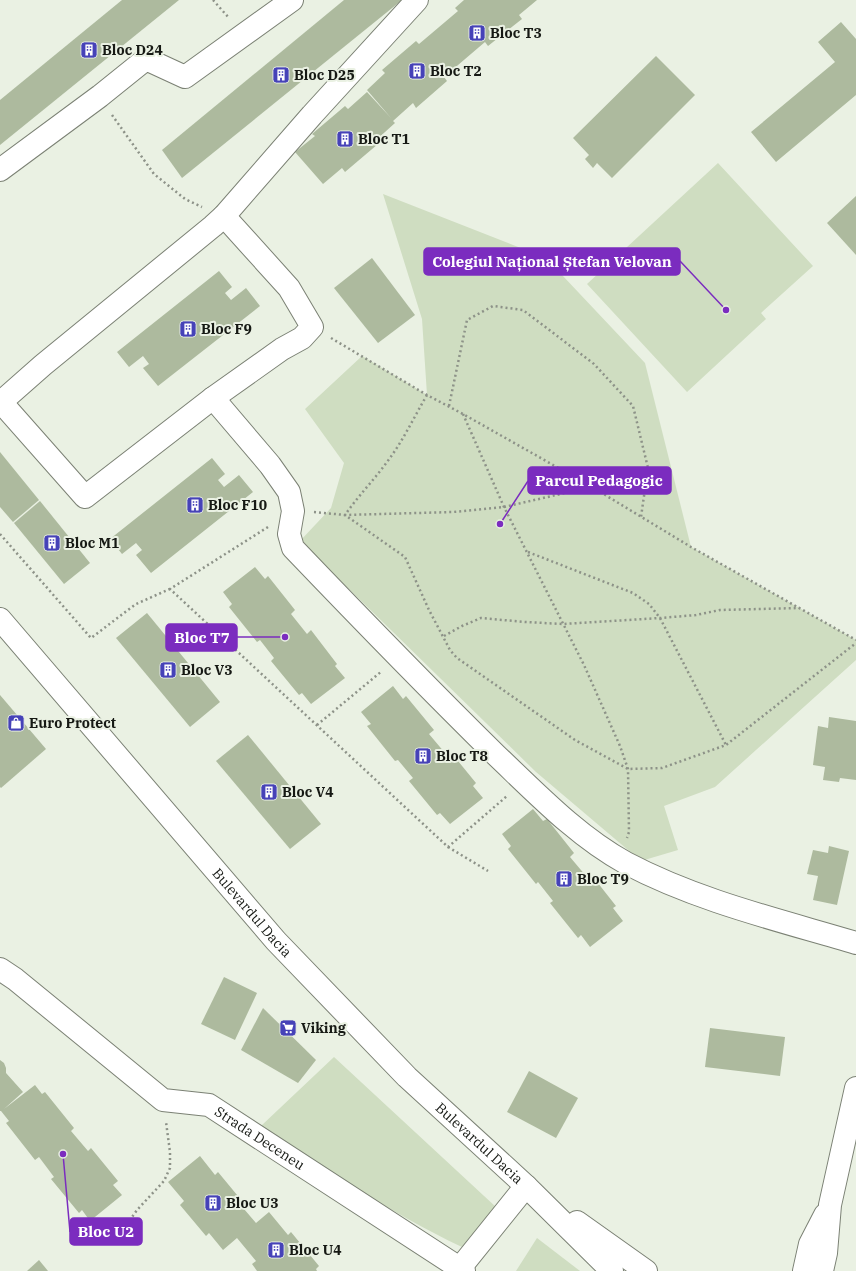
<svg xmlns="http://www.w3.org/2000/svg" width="856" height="1271" viewBox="0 0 856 1271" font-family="'IBM Plex Serif',serif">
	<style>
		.green { fill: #cfddc1 }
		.building { fill: #adba9e }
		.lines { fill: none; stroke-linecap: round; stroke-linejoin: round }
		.minor-casing { stroke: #7b8174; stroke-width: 24 }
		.major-casing { stroke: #7b8174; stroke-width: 24 }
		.path { stroke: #8d9288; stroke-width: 2.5; stroke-dasharray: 2 3; stroke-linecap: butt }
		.minor { stroke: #fff; stroke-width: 22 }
		.major { stroke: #fff; stroke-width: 22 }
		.labels { text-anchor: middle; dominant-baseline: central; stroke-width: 4; stroke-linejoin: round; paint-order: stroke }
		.poi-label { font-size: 14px; font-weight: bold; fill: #161914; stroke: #eaf1e3; text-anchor: start }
		.street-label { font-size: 14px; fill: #161914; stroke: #eaf1e3 }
		.leader { fill: none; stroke: #7b2cbf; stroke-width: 1.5 }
		.callout-dot { fill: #7b2cbf; stroke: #eaf1e3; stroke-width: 1.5 }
		.callout { fill: #7b2cbf; stroke: #7b2cbf; stroke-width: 1.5 }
		.callout-label { font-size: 15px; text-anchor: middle; font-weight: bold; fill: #fff }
	</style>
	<rect width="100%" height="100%" fill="#eaf1e3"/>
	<g class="green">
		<path d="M718,163l95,103 -52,47 5,6 -79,73 -100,-108z"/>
		<path d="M383,194l163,64 99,105 46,184 165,93v20l-141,127 -51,19 14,44 -37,11 -105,-89 -236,-231 31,-33 13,-45 -39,-54 57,-53 65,39 -5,-76z"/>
		<path d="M334,1057l163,151 -16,24 -19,15c-70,-33 -136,-78 -201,-121z"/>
		<path d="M537,1238l43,33h-64z"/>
	</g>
	<g class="building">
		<path d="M122,0h57l-179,145v-45z"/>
		<path d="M344,0h58l-220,178 -20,-28z"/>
		<path d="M464,0h73l-18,15 3,4 -34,27 -3,-4 -41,35 3,4 -31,27 -3,-5 -20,18 2,2 -20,18 3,3 -33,28 -3,-4 -19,16 -28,-32 20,-16 -3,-2 33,-28 3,3 19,-17 24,26 -24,-28 18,-17 -3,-3 34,-29 3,3 39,-33 -3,-3z"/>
		<path d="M841,22l15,17v56l-80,67 -25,-30 84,-70 -17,-20z"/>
		<path d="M656,56l39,39 -83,83 -15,-15 -4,5 -8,-9 4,-4 -16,-17z"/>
		<path d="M856,196v59l-29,-32z"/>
		<path d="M372,258l43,57 -37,28 -44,-55z"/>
		<path d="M219,271l13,16 -7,6 6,7 15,-12 14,18 -102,80 -15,-18 6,-4 -6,-8 -14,11 -12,-15z"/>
		<path d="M0,452l39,48 -26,22 -13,-15z"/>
		<path d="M212,458l13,16 -7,6 6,7 15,-12 14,17 -102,81 -15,-18 6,-5 -6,-7 -14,11 -12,-15z"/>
		<path d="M40,501l50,62 -26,21 -50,-61z"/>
		<path d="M255,567l10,12 3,-3 27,34 -4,4 16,20 4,-4 26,34 -2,2 10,12 -34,26 -9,-11 -3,2 -28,-34 3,-3 -14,-18 -3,2 -28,-35 3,-3 -9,-12z"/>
		<path d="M147,613l73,89 -30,25 -74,-89z"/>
		<path d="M393,686l10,13 3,-3 28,34 -5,4 16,19 4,-3 27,33 -3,3 10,12 -33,26 -10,-11 -3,2 -28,-34 4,-3 -15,-18 -3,1 -28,-35 4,-2 -10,-12z"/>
		<path d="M0,695l46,54 -45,39 -1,-1z"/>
		<path d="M829,717l27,4v59l-16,-2 -1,4 -16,-2 2,-13 -12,-2 5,-39 10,2z"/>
		<path d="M248,735l73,89 -31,25 -74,-88z"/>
		<path d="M533,809l10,12 4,-2 27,34 -4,4 16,19 4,-3 26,33 -3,2 10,13 -33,26 -9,-12 -3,3 -28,-35 3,-2 -15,-19 -2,2 -28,-35 3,-3 -9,-12z"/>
		<path d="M829,846l20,5 -12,54 -24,-5 5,-24 -11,-2 6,-24 15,3z"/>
		<path d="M224,977l33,16 -22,47 -34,-16z"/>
		<path d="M263,1008l53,52 -18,23 -57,-33z"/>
		<path d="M710,1028l75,9 -5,39 -75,-9z"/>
		<path d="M0,1060l4,3 2,5v5l17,19 -19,17 31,-24 7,9 3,-2 29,36 -3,3 17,20 3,-3 27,33 -5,4 9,10 -32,26 -8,-11 -3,3 -28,-34 3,-2 -15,-20 -4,3 -29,-37 3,-2 -8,-10h-1z"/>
		<path d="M529,1071l49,27 -22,40 -49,-26z"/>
		<path d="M200,1156l15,19 3,-3 29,35 -3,2 12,14 13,-11 19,23 3,-3 28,34 -3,3 1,2h-60l-5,-7 4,-3 -19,-23 -14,12 -14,-17 -3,3 -26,-31 4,-4 -16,-19z"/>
		<path d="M39,1260l9,11h-21z"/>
	</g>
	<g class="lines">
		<g class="minor-casing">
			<g id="minor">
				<path d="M0,170l100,-74 46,-37 39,18 107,-77"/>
				<path d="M213,398l57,67 19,27 4,19 -4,23 4,14c67,70 134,139 203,207 40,38 82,82 130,108 72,38 153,57 230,80"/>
				<path d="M0,400l1,2 42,-37 170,-139 11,-10 88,-101 105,-115"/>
				<path d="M0,403l1,-1 84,95 128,-99 69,-49 20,-11 10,-11 -23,-39 -65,-72"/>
				<path id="s1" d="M0,969l15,10 148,121 46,5 255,166"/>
				<path d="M460,1268l66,-82"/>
			</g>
		</g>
		<g class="major-casing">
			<g id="major">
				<path id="s2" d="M0,619l276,322 131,136 119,109 86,85"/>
				<path d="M577,1222l69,49"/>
				<path d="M804,1271l6,-27 15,-29"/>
				<path d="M822,1271l4,-18 4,-48 26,-117"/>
			</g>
		</g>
		<g class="path">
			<path d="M213,0l16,18"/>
			<path d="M112,115l42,59 31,25 17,8"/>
			<path d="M331,338l96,57 36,19 129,73 99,60 165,93"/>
			<path d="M427,395c-13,22 -24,46 -40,67 -13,18 -29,34 -42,53l108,-3 51,-5 87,-20"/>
			<path d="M449,406l18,-86 26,-14 30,4 71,54 39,42 15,62 -7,49"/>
			<path d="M463,414l41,93 80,158 36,81 8,23 1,63 -2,6"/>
			<path d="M314,512l31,3 60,42 24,53 21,40 7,8 118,82 53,29 34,-1 64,-23 130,-102"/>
			<path d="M268,527l-98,62 278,258 59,-51"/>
			<path d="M0,534l91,104 45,-34 34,-15"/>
			<path d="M528,552l105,41 16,11 11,14 66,127"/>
			<path d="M444,636l18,-10 19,-8 44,4 38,2 97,-6 36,-3 24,-5 80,-2"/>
			<path d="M317,725l65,-54"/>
			<path d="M448,847l40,24"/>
			<path d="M118,1237l19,-27 27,-29 6,-13v-16l-4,-30"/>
		</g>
		<use href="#minor" class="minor"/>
		<use href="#major" class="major"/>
	</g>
	<defs>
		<g id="building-square" transform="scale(0.9)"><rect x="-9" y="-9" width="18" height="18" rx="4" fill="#4642b8" stroke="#eaf1e3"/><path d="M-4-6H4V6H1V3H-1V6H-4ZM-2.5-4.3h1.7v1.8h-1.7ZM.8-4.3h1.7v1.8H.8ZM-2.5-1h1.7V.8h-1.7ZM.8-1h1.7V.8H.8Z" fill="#fff"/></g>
		<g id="shop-square" transform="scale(0.9)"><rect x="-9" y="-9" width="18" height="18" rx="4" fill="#4642b8" stroke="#eaf1e3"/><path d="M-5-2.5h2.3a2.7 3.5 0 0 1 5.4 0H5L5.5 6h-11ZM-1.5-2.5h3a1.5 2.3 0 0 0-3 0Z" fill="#fff"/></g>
		<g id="supermarket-square" transform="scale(0.9)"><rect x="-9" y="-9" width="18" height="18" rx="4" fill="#4642b8" stroke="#eaf1e3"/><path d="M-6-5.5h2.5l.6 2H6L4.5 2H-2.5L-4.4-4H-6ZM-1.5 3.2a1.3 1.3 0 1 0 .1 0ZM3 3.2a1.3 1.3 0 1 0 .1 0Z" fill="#fff"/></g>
	</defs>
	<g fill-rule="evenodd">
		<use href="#building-square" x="477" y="33"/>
		<use href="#building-square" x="89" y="50"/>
		<use href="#building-square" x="417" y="71"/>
		<use href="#building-square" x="281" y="75"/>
		<use href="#building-square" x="345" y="139"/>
		<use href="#building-square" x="188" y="329"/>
		<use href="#building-square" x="195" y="505"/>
		<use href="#building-square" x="52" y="543"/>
		<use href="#building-square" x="168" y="670"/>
		<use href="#shop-square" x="16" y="723"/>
		<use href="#building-square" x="423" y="756"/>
		<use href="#building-square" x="269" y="792"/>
		<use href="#building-square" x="564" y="879"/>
		<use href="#supermarket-square" x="288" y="1028"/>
		<use href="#building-square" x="213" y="1203"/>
		<use href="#building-square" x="276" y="1250"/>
	</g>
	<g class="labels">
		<g class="poi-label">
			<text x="490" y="33">Bloc T3</text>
			<text x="102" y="50">Bloc D24</text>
			<text x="430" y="71">Bloc T2</text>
			<text x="294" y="75">Bloc D25</text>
			<text x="358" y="139">Bloc T1</text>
			<text x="201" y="329">Bloc F9</text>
			<text x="208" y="505">Bloc F10</text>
			<text x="65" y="543">Bloc M1</text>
			<text x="181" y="670">Bloc V3</text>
			<text x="29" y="723">Euro Protect</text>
			<text x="436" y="756">Bloc T8</text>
			<text x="282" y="792">Bloc V4</text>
			<text x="577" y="879">Bloc T9</text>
			<text x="301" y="1028">Viking</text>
			<text x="226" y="1203">Bloc U3</text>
			<text x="289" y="1250">Bloc U4</text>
		</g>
		<g class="street-label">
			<text stroke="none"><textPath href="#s2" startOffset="387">Bulevardul Dacia</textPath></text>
			<text stroke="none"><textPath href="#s1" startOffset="316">Strada Deceneu</textPath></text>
			<text stroke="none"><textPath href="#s2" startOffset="711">Bulevardul Dacia</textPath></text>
		</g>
	</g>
	<path class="leader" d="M726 310L680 261M500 524L528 481M285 637L237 637M63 1154L70 1232"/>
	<g class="callout-dot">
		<circle cx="726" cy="310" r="4"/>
		<circle cx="500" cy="524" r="4"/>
		<circle cx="285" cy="637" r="4"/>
		<circle cx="63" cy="1154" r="4"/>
	</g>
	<g class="callout">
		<rect x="424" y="248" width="256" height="27" rx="4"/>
		<rect x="528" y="467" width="143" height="27" rx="4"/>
		<rect x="166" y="624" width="71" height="27" rx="4"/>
		<rect x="70" y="1218" width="72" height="27" rx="4"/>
	</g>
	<g class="callout-label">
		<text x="552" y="267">Colegiul Național Ștefan Velovan</text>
		<text x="599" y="486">Parcul Pedagogic</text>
		<text x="202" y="643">Bloc T7</text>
		<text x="106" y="1237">Bloc U2</text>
	</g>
</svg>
